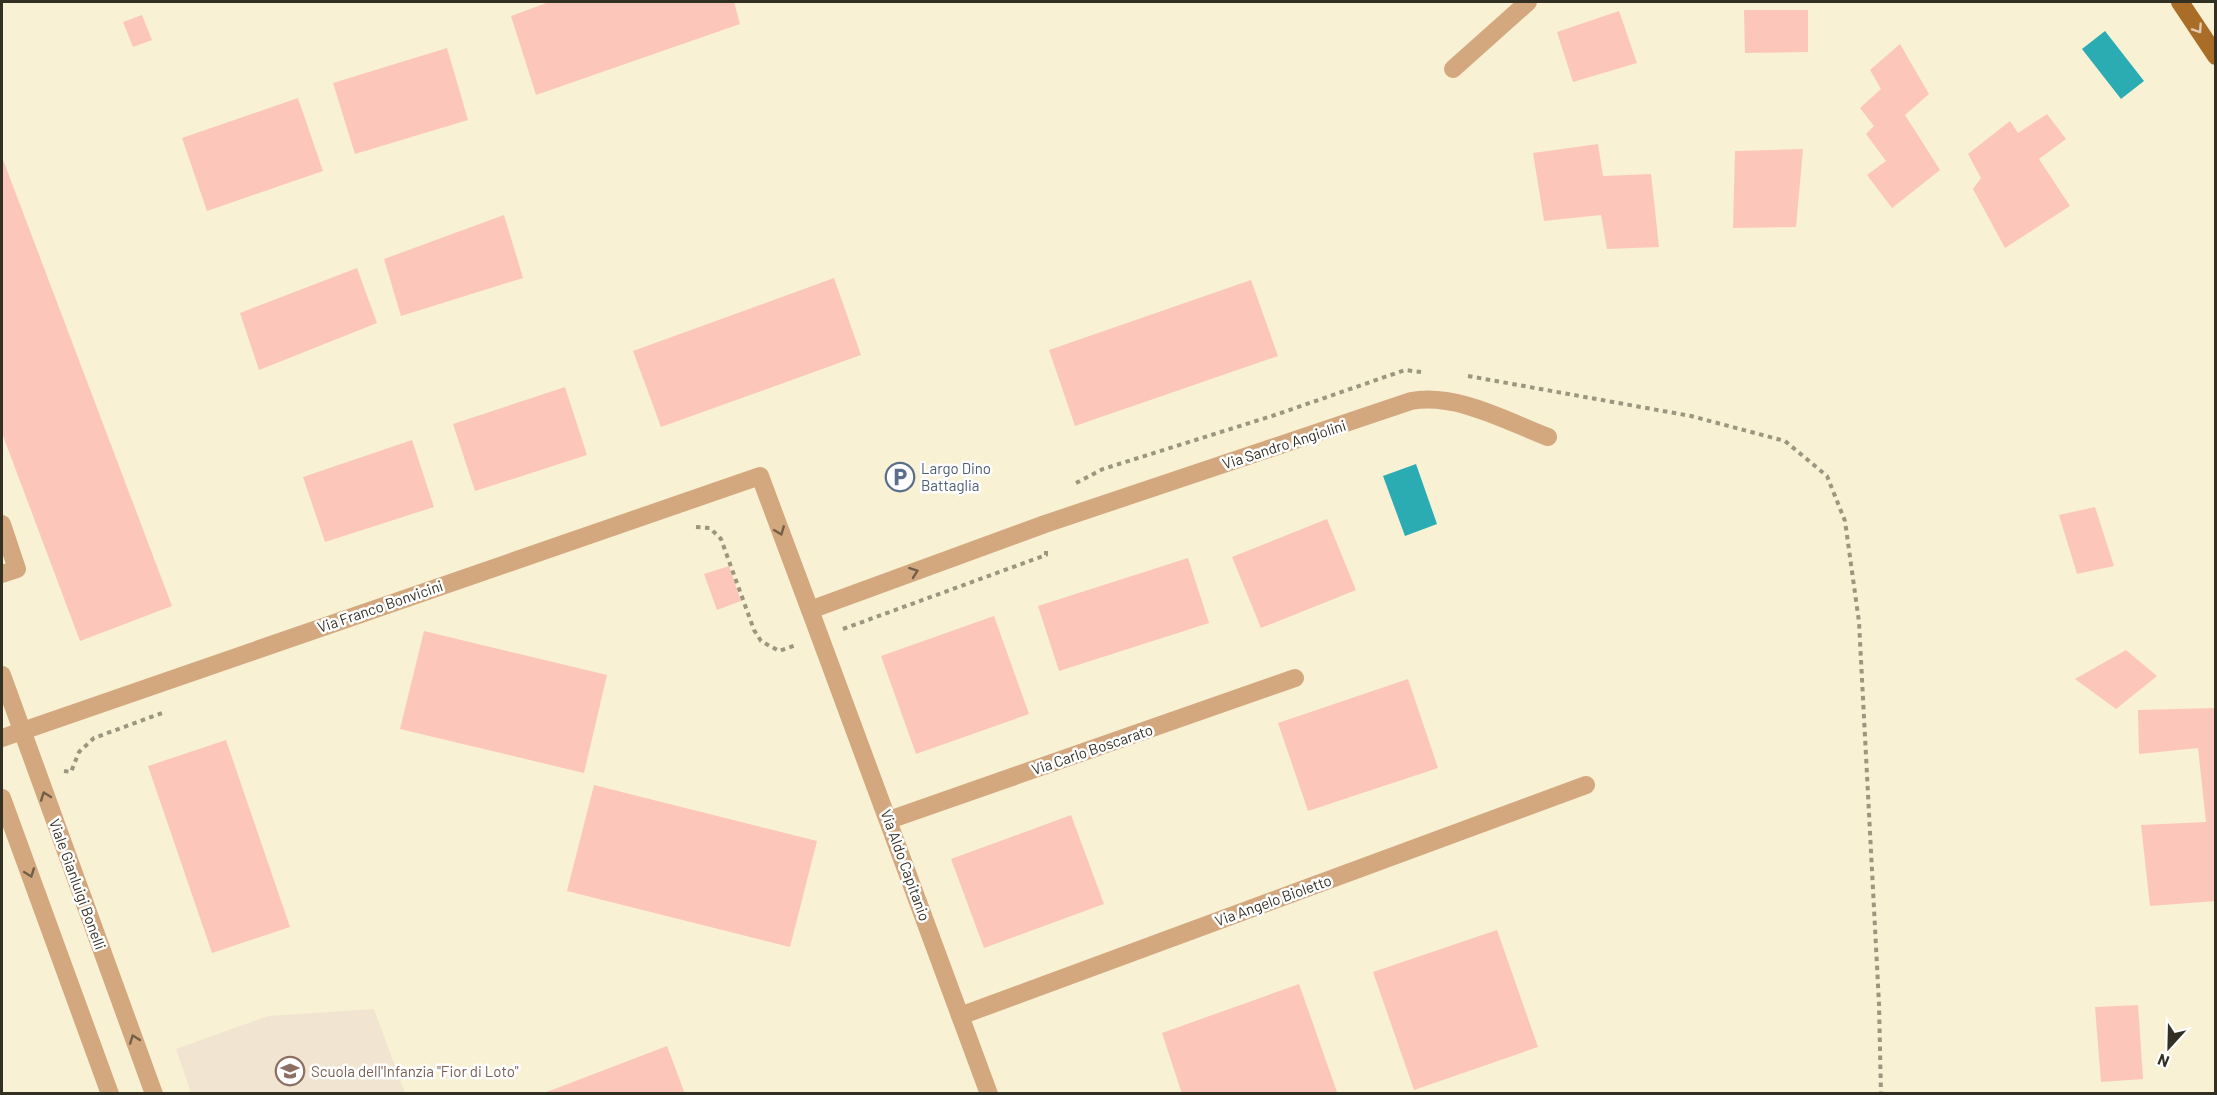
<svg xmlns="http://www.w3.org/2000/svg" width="2217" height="1095" viewBox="0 0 2217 1095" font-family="Barlow,sans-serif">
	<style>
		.education { fill: #f1e5d1 }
		.water { fill: #2bacb3 }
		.building { fill: #fcc7ba }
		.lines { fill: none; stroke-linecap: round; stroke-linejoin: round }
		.path { stroke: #9b9680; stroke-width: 4; stroke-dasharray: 4.5 4.5; stroke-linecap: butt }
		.minor { stroke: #d3a87f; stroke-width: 18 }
		.major { stroke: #aa6d27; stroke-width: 18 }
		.oneway { stroke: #e1ccb3 }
		.oneway2 { stroke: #725f48 }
		.labels { text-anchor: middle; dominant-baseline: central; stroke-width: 5; stroke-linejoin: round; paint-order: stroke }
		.street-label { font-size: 15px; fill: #322f23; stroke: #fff }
		.service-label { font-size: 15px; fill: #4e5e75; stroke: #fff; text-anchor: start }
		.education-label { font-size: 15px; fill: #785e54; stroke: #fff; text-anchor: start }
	</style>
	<rect width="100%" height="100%" fill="#f9f1d3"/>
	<path class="education" d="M374,1009l31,84h-214l-15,-44 92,-33z"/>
	<g class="water">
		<path d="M2105,31l39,50 -23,18 -39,-50z"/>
		<path d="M1416,464l21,60 -32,12 -22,-60z"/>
	</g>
	<g class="building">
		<path d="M549,2h185l6,22 -204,71 -25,-79z"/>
		<path d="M1744,10h64v42l-63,1z"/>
		<path d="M1619,11l18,52 -64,19 -16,-50z"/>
		<path d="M142,15l10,25 -19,7 -10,-25z"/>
		<path d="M1900,44l29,50 -24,21 35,55 -48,38 -25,-33 19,-14 -20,-27 8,-8 -14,-18 21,-19 -11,-19z"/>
		<path d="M447,48l21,72 -113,34 -22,-71z"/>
		<path d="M298,98l25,73 -116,40 -25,-73z"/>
		<path d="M2047,114l19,25 -27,20 31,47 -65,42 -32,-59 8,-11 -13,-24 42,-33 8,12z"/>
		<path d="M1598,144l5,32 48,-2 8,73 -52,2 -6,-34 -57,6 -11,-68z"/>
		<path d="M1803,149l-7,78 -63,1 2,-77z"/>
		<path d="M2,157l170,449 -92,35 -78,-208z"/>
		<path d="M504,215l19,63 -122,38 -17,-57z"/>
		<path d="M357,268l20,55 -118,47 -19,-57z"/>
		<path d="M834,278l27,77 -200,72 -28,-76z"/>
		<path d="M1251,280l27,76 -203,70 -26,-76z"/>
		<path d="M565,387l22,68 -112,36 -22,-67z"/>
		<path d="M412,440l22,67 -109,35 -22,-65z"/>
		<path d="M2095,507l19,59 -37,8 -18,-59z"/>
		<path d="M1327,519l29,71 -95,38 -29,-71z"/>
		<path d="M1188,558l21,65 -150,48 -21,-65z"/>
		<path d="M729,566l12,35 -24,9 -13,-36z"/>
		<path d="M994,616l35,98 -113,40 -35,-98z"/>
		<path d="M424,631l183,44 -23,98 -184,-44z"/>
		<path d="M2126,650l31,26 -41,33 -41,-30z"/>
		<path d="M1408,679l30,89 -130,43 -30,-88z"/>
		<path d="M2216,708v193l-66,5 -9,-81 65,-3 -8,-74 -59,6 -1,-44z"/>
		<path d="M226,740l64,187 -78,26 -64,-187z"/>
		<path d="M594,785l223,56 -27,106 -223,-56z"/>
		<path d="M1071,815l33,89 -120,44 -33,-89z"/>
		<path d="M1497,930l41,117 -124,43 -41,-118z"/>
		<path d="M1299,984l38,108 -155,2 -20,-61z"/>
		<path d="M2138,1005l5,74 -42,3 -6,-75z"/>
		<path d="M667,1046l18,48h-141v-1z"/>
	</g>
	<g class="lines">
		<g class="path">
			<path d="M1468,376l223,40 94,25 42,35 18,45 14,101 20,382 2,90"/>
			<path d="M1076,483l27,-14 172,-54 130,-45 16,2"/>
			<path d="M696,527l14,1 11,11 33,91 7,11 18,10 17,-6"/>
			<path d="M843,629l203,-74v-4"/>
			<path d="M64,771l7,1 8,-20 15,-14 68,-25"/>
		</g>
		<g class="minor">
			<path d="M1453,69l75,-67"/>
			<path d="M2,524l15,45 -15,5"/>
			<path d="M810,610l179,484"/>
			<path d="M2,675l152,419"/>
			<path d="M2,738l758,-262 50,134 235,-86 366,-123c46,-8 95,20 137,36"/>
			<path d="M2,798l108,296"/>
			<path d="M889,820l406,-142"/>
			<path d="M960,1016l626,-231"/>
		</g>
		<path class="major" d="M2180,2l36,54"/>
	</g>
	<defs><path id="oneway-chevron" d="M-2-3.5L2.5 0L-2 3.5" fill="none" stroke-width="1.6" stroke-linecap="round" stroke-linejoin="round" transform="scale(1.5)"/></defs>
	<use class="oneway" href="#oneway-chevron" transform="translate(2198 29) rotate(56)"/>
	<g class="oneway2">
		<use href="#oneway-chevron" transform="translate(780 531) rotate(69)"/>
		<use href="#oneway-chevron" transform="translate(914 572) rotate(-20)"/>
		<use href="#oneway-chevron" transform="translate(45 796) rotate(-110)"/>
		<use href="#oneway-chevron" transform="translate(30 873) rotate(70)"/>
		<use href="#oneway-chevron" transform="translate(134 1039) rotate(-110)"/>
	</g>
	<defs>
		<g id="parking-ring" transform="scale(1.5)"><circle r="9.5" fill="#fff" stroke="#5c6f8a" stroke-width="1.5"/><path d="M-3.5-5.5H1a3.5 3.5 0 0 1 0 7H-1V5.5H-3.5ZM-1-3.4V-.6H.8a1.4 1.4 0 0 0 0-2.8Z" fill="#5c6f8a"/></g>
		<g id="school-ring" transform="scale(1.5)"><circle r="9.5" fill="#fff" stroke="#8d6e63" stroke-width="1.5"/><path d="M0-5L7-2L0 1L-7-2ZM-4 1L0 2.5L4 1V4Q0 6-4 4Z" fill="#8d6e63"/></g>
	</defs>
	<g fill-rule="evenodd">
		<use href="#parking-ring" x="900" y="477"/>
		<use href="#school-ring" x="290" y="1071"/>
	</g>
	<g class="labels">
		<g class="street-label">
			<text transform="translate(1284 444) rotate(-18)">Via Sandro Angiolini</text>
			<text transform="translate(380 606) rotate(-19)">Via Franco Bonvicini</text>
			<text transform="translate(1092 749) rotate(-19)">Via Carlo Boscarato</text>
			<text transform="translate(906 865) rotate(70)">Via Aldo Capitanio</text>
			<text transform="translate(78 884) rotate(70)">Viale Gianluigi Bonelli</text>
			<text transform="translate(1273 900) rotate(-20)">Via Angelo Bioletto</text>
		</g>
		<g class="service-label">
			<text x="921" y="468">Largo Dino<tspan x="921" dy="17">Battaglia</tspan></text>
		</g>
		<g class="education-label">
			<text x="311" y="1071">Scuola dell'Infanzia "Fior di Loto"</text>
		</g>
	</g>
	<rect width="2217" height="1095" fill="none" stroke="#322f23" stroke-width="6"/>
	<g transform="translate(2169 1047) rotate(202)" stroke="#ffffff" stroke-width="4.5" paint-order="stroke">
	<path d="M0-4.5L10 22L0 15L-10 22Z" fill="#322f23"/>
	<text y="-9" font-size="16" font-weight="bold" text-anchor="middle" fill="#322f23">N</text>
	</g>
</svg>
